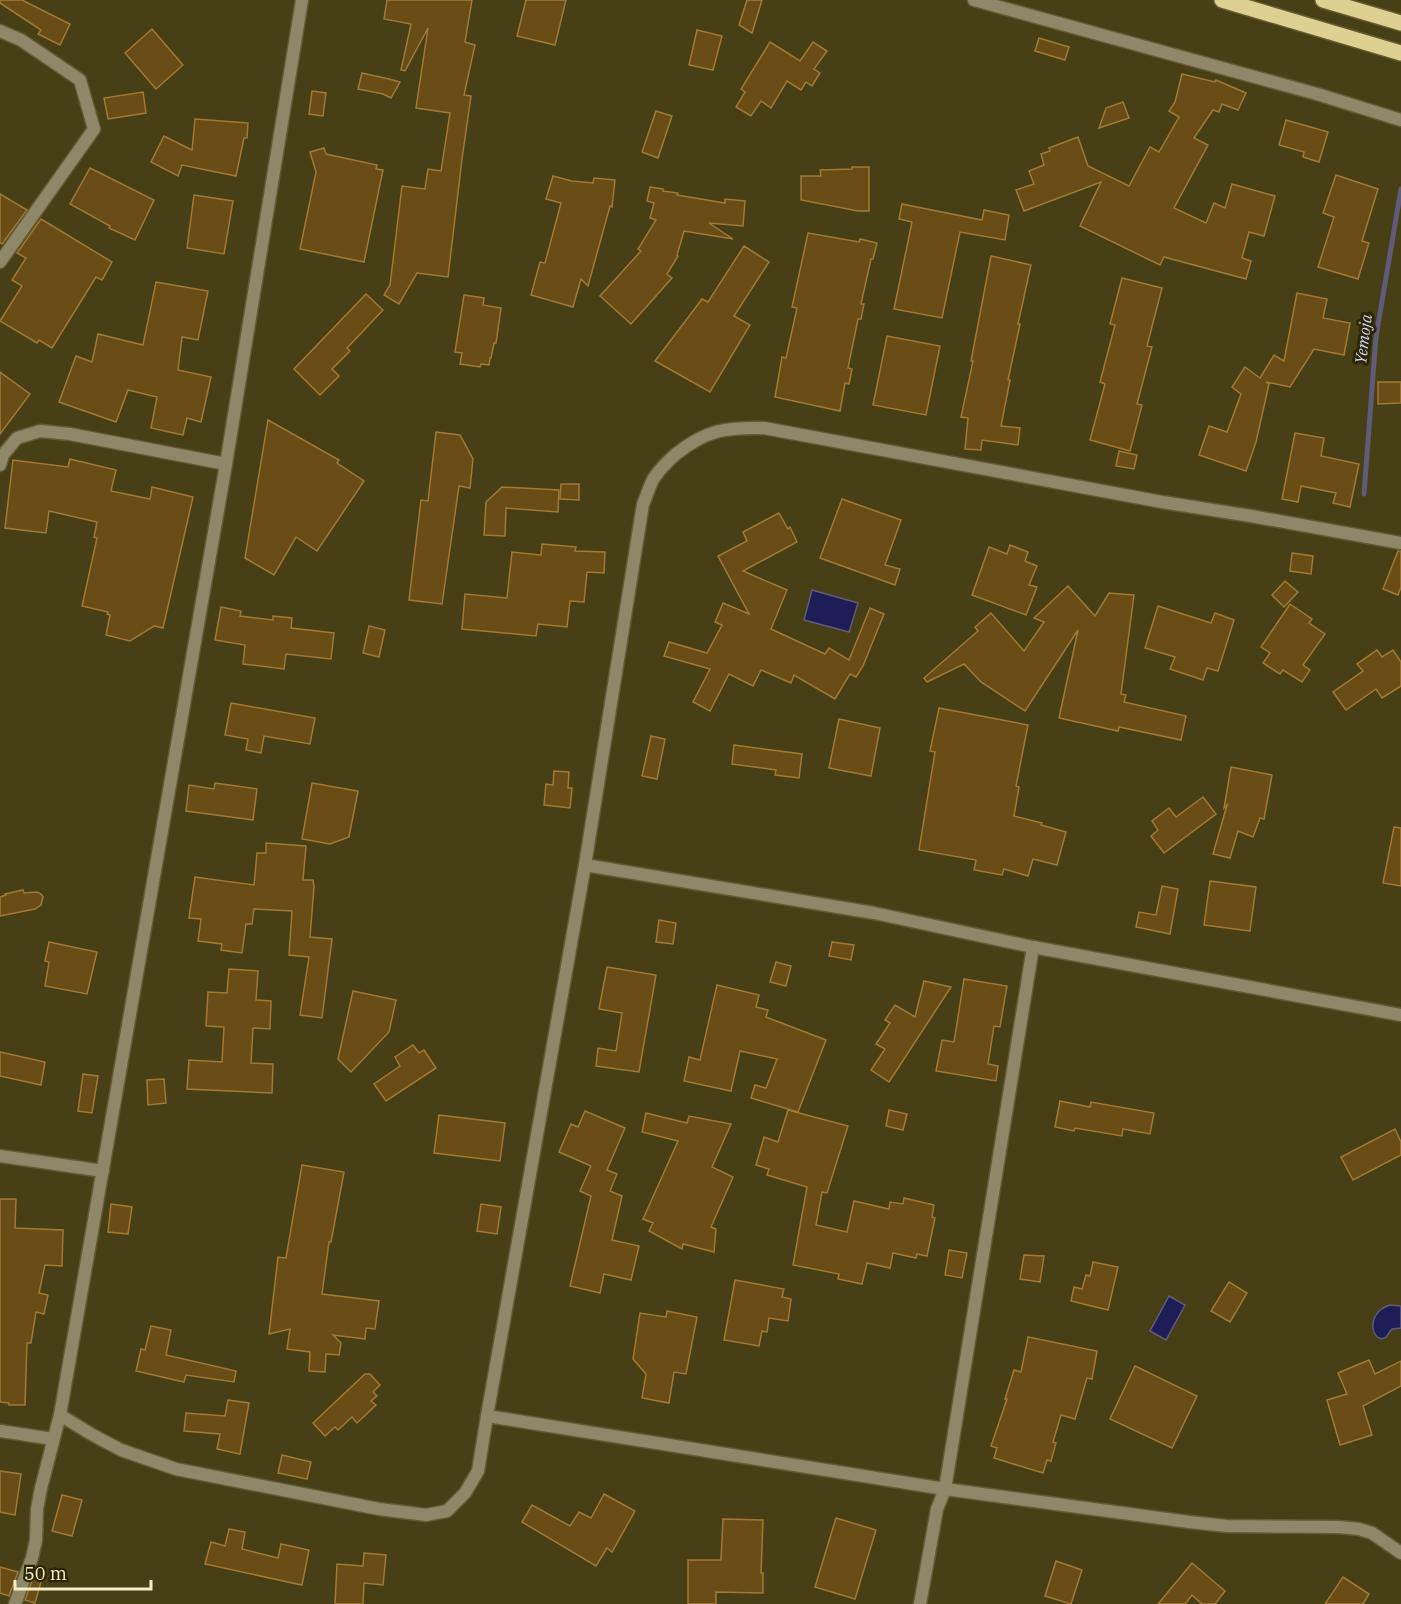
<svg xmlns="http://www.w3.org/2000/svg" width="1401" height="1604" viewBox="0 0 1401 1604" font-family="'IBM Plex Serif',serif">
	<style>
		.water { fill: #1f1d57; stroke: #5f5c79; stroke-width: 1.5 }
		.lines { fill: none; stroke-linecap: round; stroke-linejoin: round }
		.stream { stroke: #5f5c79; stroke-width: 5 }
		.building { fill: #6a4c16; stroke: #a17935; stroke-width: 1.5 }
		.minor-casing { stroke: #635b33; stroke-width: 15 }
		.primary-casing { stroke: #635b33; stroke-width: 18 }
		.minor { stroke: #8e8869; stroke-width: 12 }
		.primary { stroke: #ddd090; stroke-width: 15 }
		.labels { text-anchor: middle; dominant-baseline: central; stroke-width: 6; stroke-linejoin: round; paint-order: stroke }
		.water-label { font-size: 16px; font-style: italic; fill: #ced3f9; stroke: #2c2605 }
	</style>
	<rect width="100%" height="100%" fill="#473f16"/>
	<g class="water">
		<path d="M812,590l46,13 -9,29 -45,-12z"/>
		<path d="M1169,1296l16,9 -19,35 -16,-9z"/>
		<path d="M1390,1305l11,1v22l-9,1c-1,0 -5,8 -6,8 -12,9 -24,-23 4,-32z"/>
	</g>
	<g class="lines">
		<path class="stream" d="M1364,494l12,-157 25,-148"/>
	</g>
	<g class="building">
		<path d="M0,0h22l48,24 -10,21 -22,-11 3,-4 -41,-27z"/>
		<path d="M387,0h85l-7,42 10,3 -11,50 7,1 -9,63 -14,118 -31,-4 -18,31 -15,-9 6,-10 12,-99 23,3 3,-20 13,2 9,-58 -34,-5 12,-80 -23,43 -4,-1 10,-46 -27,-5z"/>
		<path d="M526,0h40l-11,45 -38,-9z"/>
		<path d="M747,0h15l-10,33 -13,-8z"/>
		<path d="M152,29l31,36 -27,24 -31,-36z"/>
		<path d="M697,30l25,6 -9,34 -24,-5z"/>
		<path d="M1039,38l30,9 -4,13 -30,-9z"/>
		<path d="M770,42l30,19 13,-19 14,9 -13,18 6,4 -8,13 -6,-4 -5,8 -14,-9 -16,27 -10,-7 -10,15 -15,-9 9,-15 -4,-3z"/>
		<path d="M362,73l27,6 11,3 -9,16 -8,-4 -25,-5z"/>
		<path d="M1182,74l33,8 1,-2 30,13 -8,17 -16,-6 -3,8 -6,-2 -19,28 14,7 -34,63 32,15 8,-20 11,5 7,-24 43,12 -11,40 -15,-4 -7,26 9,3 -5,18 -82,-22 -4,8 -80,-39 21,-44 -77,29 -8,-21 18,-6 -5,-13 15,-6 -3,-11 9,-3 -1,-3 29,-11 10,29 41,20 21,-39 9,5 20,-35 -10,-6 6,-9z"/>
		<path d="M312,91l14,2 -3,23 -14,-2z"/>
		<path d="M143,92l3,21 -38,6 -4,-21z"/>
		<path d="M1123,102l6,16 -30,10 7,-20z"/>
		<path d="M656,111l16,5 -14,42 -16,-6z"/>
		<path d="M195,119l53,4 -1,15h-3l-8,38 -54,-11 -4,11 -27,-14 13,-26 28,14z"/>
		<path d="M1286,120l42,12 -9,30 -16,-5 1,-5 -25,-7z"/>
		<path d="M324,148l2,6 51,11 -1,4 7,1 -19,92 -64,-13 16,-77 -6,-20z"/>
		<path d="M852,167h17v44h-11l-57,-11v-24h20l-1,-6 32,-1z"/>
		<path d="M90,168l64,32 -19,40 -26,-12 1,-2 -40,-22z"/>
		<path d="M1336,175l42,14 -16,52 7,2 -11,36 -40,-12 16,-50 -11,-4z"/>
		<path d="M553,176l19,5 21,2 1,-5 21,2 -3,27 -2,-1 -22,80 -7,-7 -8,28 -42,-12 9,-33 5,1 16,-60 -15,-4z"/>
		<path d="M650,187l13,2v2l15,2 -1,2 48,8v-4l20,2 -2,25 -34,-3 24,16 -49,-8 -7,24 1,1 -11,18 5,4 -41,46 -31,-28 41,-45 -3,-2 18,-29 -6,-2 4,-15 -7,-2z"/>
		<path d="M0,194l27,16 -25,34 -2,-1z"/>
		<path d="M194,195l39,6 -9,53 -37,-6z"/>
		<path d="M902,204l80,16 2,-10 25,5 -4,25 -45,-8 -18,86 -48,-9 18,-87 -13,-3z"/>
		<path d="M41,219l71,43 -10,18 -6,-3 -44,71 -13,-8 -2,3 -37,-22 22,-35 -10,-6 14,-22 -9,-5z"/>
		<path d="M808,233l51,9 1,-3 17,4 -4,16h-2l-10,45h3l-3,15h-3l-10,49 4,1 -3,15 -4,-1 -5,28 -65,-14 7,-40 4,1 11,-50 -5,-1z"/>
		<path d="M744,246l25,16 -35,54 16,9 -40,67 -55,-31 47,-62 6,3z"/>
		<path d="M991,256l40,9 -13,59h2l-12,56h2l-9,46 19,2 -2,17 -36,-5 -1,10 -16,-1 3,-31 -7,-1 12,-56h-2z"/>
		<path d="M1122,278l40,10 -15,58 5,1 -15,57 5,1 -12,46 -40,-11 15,-56 -5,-2 15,-57 -5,-1z"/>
		<path d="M156,282l52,9 -10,49 -16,-3 -4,33 33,7 -10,45 -14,-4 -4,17 -32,-7 6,-31 -29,-7 -12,32 -57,-20 17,-46 16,6 6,-28 45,11z"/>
		<path d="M1297,293l30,6 -4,19 27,5 -6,32 -30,-6 -24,38 -24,-5 3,2 -13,58 -10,29 -47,-16 10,-29 18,6 14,-38 -9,-7 13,-20 15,11 14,-23 10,6z"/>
		<path d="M366,294l17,16 -36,38 3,3 -18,18 7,7 -19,19 -26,-26z"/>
		<path d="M464,295l20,3 -1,7 18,3 -5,35h-2l-3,15h-1l-1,7 -8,-1 -1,3 -20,-3 2,-11 -7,-1z"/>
		<path d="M887,336l53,10 -14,69 -53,-10z"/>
		<path d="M0,372l30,22 -30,40z"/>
		<path d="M1378,382h23v21l-23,1z"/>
		<path d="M268,420l71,40 -2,3 27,18 -47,70 -21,-14 -22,38 -29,-17z"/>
		<path d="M436,432l24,3 13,24 -3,29 -11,-2 -17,118 -33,-4 12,-100 7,1z"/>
		<path d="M1295,433l29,5 -3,18 38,8 -9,43 -17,-4 3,-10 -35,-7 -3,16 -16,-3z"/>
		<path d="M1119,451l18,4 -3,14 -18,-3z"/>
		<path d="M70,459l46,11 -5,21 39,8 2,-12 41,10 -30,131 -9,-2 -24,15 -24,-6 4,-20 -3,-1 1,-2 -26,-6 15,-68 -3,-1 3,-15 -48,-11 -3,22 -41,-5 8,-68 55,7z"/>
		<path d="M561,484h18v16l-19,-1z"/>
		<path d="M502,487l57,3 -1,22 -52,-4 -1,28 -21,-1 2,-33z"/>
		<path d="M842,499l59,21 -16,45 15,4 -5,16 -75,-27z"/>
		<path d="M779,513l9,16 2,-2 7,15 -54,29 44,19 -16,39 54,25 4,-6 20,12 21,-52 14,6 -21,52 -7,11 -6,-3 -15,25 -41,-24 -3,8 -30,-13 -8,16 -24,-12 -19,37 -17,-9 17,-33 -46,-13 5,-14 38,11 15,-28 -7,-3 8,-19 26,11 -31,-58 29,-15 -4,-9z"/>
		<path d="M542,544l34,3 -1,4 30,1 -1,21 -17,-1 -3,30 -14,-1 -3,26 -29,-3 -2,12 -74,-7 3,-35 42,4 5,-46 29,3z"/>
		<path d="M1010,545l18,7 -3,9 12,5 -8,19 8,2 -11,28 -54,-20 17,-48 18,7z"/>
		<path d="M1398,551h3v36l-3,8 -15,-6z"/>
		<path d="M1292,553l21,3 -2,18 -21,-3z"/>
		<path d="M1285,581l13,11 -14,15 -12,-12z"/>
		<path d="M1068,586l27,30 14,-23 25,2 -13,99 5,1 -2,7 62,14 -5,24 -62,-13 -1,4 -59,-13 19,-88 -53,81 -44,-29 -17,-18 -37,18 -3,-4 54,-47 -3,-4 16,-14 33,38 20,-29 -10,-4z"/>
		<path d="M1290,604l22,15 -3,4 16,11 -22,31 7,5 -8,12 -19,-12 -3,4 -17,-11 7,-10 -9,-6z"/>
		<path d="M1158,606l53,17 4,-10 19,7 -16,51 -11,-3 -4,12 -33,-11 5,-12 -30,-9z"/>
		<path d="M221,607l20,4 -1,5 33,4v-4l19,2 -1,10 43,5 -3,26 -45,-5 -2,15 -41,-5 2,-19 -30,-5z"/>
		<path d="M369,626l16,4 -6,27 -16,-4z"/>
		<path d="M1377,650l5,7 11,-7 8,12v24l-19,12 -6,-9 -30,21 -13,-18 30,-21 -6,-7z"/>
		<path d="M231,703l84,15 -5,26 -46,-8 -3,17 -15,-3 2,-11 -23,-4z"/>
		<path d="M939,708l89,17 -12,61 3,1 -5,29 28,7 -1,2 25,7 -9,33 -24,-6 -5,17 -24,-7 -2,6 -28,-5 2,-10 -57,-10 16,-98 -5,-1z"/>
		<path d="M839,719l41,9 -9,48 -42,-8z"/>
		<path d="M651,736l14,3 -8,40 -15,-3z"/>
		<path d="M734,745l68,9 -3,24 -24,-3 1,-5 -44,-6z"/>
		<path d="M1231,767l41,8 -8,44 -4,-1 -7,19 -15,-6 -8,27 -17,-4 14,-49 -3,3z"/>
		<path d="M554,771l15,1 -1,16h4l-2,20 -26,-3 2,-21 7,1z"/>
		<path d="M215,783l42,6 -4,31 -67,-9 3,-26 25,4z"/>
		<path d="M312,783l46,8 -9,46 -19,7 -28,-5z"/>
		<path d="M1203,797l13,17 -52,39 -13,-17 7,-6 -6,-9 17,-13 7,9z"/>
		<path d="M1394,827l7,1v58l-18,-3z"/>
		<path d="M266,843l40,3 -3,34h10l1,7 -4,50 22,2 -10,79 -22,-3 9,-58 -20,-2 3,-44 -38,-2 -2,15h-6l-4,29 -21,-3 1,-6 -24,-3 3,-22 -12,-1 6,-41 59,8 3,-32h9z"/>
		<path d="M1210,881l46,6 -6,44 -46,-6z"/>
		<path d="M1162,886l16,3 -8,45 -34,-7 3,-15 17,3z"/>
		<path d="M23,890l1,3 13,-1 4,2 2,3 -2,8 -6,4 -35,7v-19l6,-2 -1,-1z"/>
		<path d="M659,920l17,3 -3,21 -17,-2z"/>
		<path d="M49,942l48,10 -10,42 -42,-8 4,-24 -4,-1z"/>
		<path d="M832,942l22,3 -3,15 -22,-4z"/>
		<path d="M776,962l15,4 -5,20 -16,-4z"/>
		<path d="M607,967l49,8 -17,97 -43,-6 2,-18 18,3 6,-38 -23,-4z"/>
		<path d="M229,969l29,2 -2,29 15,1 -1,28 -17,-1 -2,35 22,1 -1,29 -85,-4 2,-29 33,2 2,-35 -18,-1 2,-34 19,1z"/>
		<path d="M964,979l43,7 -7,41 -6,-1 -6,38 10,2 -2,15 -60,-10 6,-31 12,2z"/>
		<path d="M924,981l27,6 -62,95 -18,-12 14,-21 -9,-5 14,-21 -5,-3 10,-15 20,12z"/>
		<path d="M717,985l42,10 -3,12 12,3 -2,7 60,23 -28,72 -47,-14 4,-13 11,3 11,-29 -37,-8 -9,40 -47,-10 5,-24 11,3z"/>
		<path d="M353,991l43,9 -7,32 -38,40 -13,-13z"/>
		<path d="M413,1045l6,8 5,-3 12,18 -50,33 -12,-17 26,-18 -5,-9z"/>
		<path d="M0,1052l45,10 -4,23 -41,-9z"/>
		<path d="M83,1074l15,2 -6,37 -14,-2z"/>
		<path d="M164,1079l2,24 -18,2 -1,-25z"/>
		<path d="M1060,1101l30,6 1,-5 63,11 -4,21 -27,-5 -1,7 -47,-8 -1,3 -19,-4z"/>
		<path d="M788,1110l60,16 -21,67 -5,-1 -6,33 31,7 7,-31 35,8 1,-7 13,2 1,-6 30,7 -2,12 3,1 -8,38 -10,-2 -1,4 -23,-5 -3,15 -23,-5 -5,21 -24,-5 1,-5 -46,-9 14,-78 -40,-12 2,-6 -13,-4 8,-28 14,5z"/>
		<path d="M889,1110l18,4 -4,16 -17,-4z"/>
		<path d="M585,1111l40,17 -18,42 10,4 -7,17 12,5 -10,44 27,6 -8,34 -27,-6 -4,19 -30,-7 21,-90 -11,-5 11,-25 -32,-14 12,-28 7,3z"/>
		<path d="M646,1113l41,10 2,-7 42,8 -19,43 21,10 -22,50 5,2 -2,23 -31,-8 -1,5 -33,-18 4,-8 -10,-4 35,-78 -36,-9z"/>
		<path d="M439,1115l66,8 -5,38 -66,-8z"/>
		<path d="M1395,1129l6,13v13l-48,25 -12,-23z"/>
		<path d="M302,1165l42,7 -13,70h-2l-7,52 57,7 -4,28 -9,-1 -1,11 -32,-4 8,8 -2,12 -13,-1 -1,18 -16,-1 1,-19 -23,-3 3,-20 -21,5 9,-77 8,1z"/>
		<path d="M0,1199h16l-1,29 48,2 -1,36 -17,-1 -6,28 9,2 -4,19 -8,-2 -5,31h-4l-2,62h-16v-2l-9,-1z"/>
		<path d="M111,1204l21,3 -4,27 -20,-2z"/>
		<path d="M481,1204l20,3 -4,27 -20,-3z"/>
		<path d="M949,1250l18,3 -5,25 -17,-3z"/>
		<path d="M1024,1255l20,1 -4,26 -20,-3z"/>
		<path d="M1093,1262l25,5 -10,43 -37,-9 3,-14 8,2 4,-14 4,1z"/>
		<path d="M735,1280l49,9 -2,8 9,2 -3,22 -19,-3 -2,14 -5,-1 -3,15 -35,-6z"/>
		<path d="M1229,1282l18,11 -17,29 -19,-11z"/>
		<path d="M667,1311l30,6 -11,57 -12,-2 -5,31 -27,-5 4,-24 -13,-15 7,-46 26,4z"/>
		<path d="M151,1326l20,4 -5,25 70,16 -2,11 -48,-7 -2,7 -48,-11 5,-22 4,1z"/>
		<path d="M1028,1337l69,14 -5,28 -5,-1 -12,41 -14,-4 -8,27 3,1 -5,18 -4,-1 -4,13 -49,-15 3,-10 -6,-2 16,-47h-2l9,-29 7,2z"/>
		<path d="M1369,1360l6,14 26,-13v25l-38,20 9,29 -32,10 -13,-45 20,-6 -9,-21z"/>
		<path d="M1135,1366l62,30 -25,52 -62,-29z"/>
		<path d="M365,1374h5l10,11 -7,7 4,4 -6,5 5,4 -19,18 -5,-6 -14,13 -3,-3 -10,9 -12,-13z"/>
		<path d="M228,1400l21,3 -9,51 -23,-5 3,-15 -36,-3 2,-18 39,3z"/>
		<path d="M282,1455l29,7 -4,17 -29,-6z"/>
		<path d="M0,1471l21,3 -6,41 -15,-3z"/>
		<path d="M604,1494l31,17 -23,41 -5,-4 -11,18 -74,-44 10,-17 38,21 9,-14 12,6z"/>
		<path d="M62,1495l20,5 -10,36 -20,-5z"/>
		<path d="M836,1518l40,12 -21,69 -40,-12z"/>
		<path d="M723,1519l40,1 -2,53h2v20l-47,-1v12h-28v-44h33z"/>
		<path d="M229,1529l16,3 -3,17 36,9 3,-14 28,6 -7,35 -97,-21 6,-22 14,4z"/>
		<path d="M364,1553l22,2 -3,30 -19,-2 -1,21h-28l2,-40 26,2z"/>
		<path d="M1056,1561l26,9 -11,34 -26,-8z"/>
		<path d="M1192,1563l33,28 -10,13h-13l-10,-9 -7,9h-27z"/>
		<path d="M0,1567l18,5 -9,24 -9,-3z"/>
		<path d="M34,1576l8,2 -7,25 -10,-3z"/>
		<path d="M1343,1577l26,17 -6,10h-38z"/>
	</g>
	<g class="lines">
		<g class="minor-casing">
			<g id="minor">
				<path d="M974,0l343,94 84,26"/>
				<path d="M0,31l21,9 59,40 14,49 -94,133"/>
				<path d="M0,465l3,-10 14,-17 23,-7 30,3 156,30"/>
				<path d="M585,865l289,48 159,34 368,68"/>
				<path d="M0,1156l103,15"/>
				<path d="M60,1415l31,19 30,16 55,19 203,40 47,6 21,-4 18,-18 13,-22 9,-55 98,-551 58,-361c4,-8 6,-18 11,-26 6,-9 14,-17 22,-24 30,-24 50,-27 88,-26l398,74 89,14 150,27"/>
				<path d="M487,1416l458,73 244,33 38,4 112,1 20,2 13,4 29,20"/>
				<path d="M0,1431l53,8"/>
				<path d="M15,1604l17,-46 4,-18 1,-31 4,-21 19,-73 166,-951 76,-464"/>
				<path d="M920,1604l17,-95 8,-20 88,-542"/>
			</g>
		</g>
		<g class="primary-casing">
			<g id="primary">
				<path d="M1222,0l179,53"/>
				<path d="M1323,0l78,23"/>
			</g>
		</g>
		<use href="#minor" class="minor"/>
		<use href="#primary" class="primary"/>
	</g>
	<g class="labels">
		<g class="water-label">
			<text transform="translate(1363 339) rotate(-83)">Yemoja</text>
		</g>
	</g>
	<path d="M15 1580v9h136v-9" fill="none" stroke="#f5eec9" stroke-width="3"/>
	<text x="24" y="1580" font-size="18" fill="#f5eec9" stroke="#2c2605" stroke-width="4.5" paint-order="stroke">50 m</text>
</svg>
